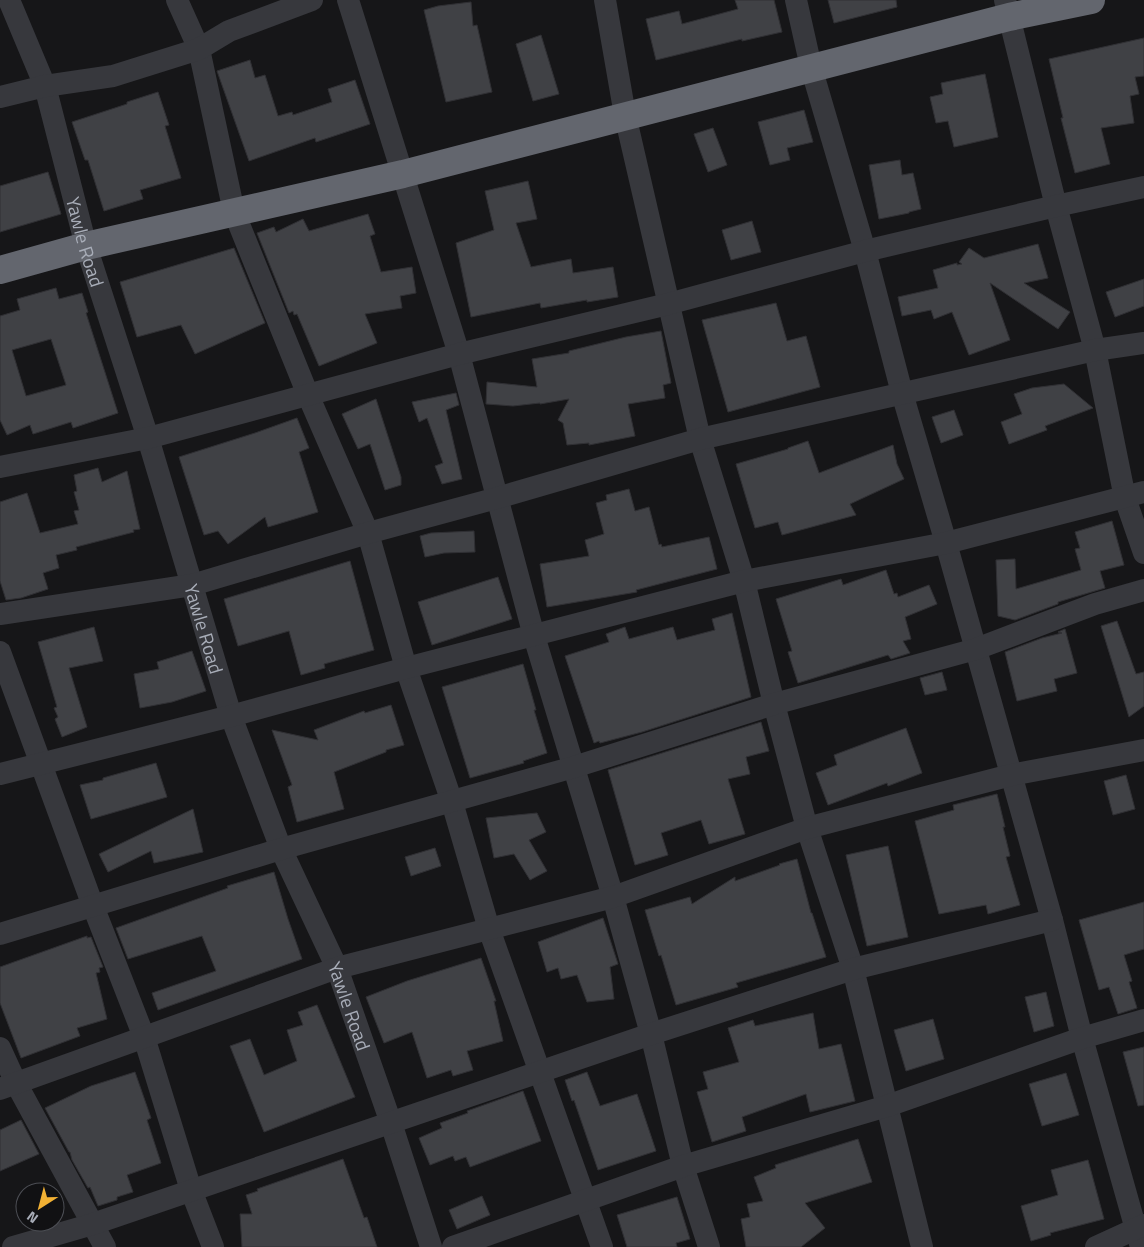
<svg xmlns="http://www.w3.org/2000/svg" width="1144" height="1247" viewBox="0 0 1144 1247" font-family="'Titillium Web',sans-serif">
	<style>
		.building { fill: #404145; stroke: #303034; fill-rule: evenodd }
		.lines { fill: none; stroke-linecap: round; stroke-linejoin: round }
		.street { stroke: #37383d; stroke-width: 22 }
		.highway { stroke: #63666e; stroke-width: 28 }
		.labels { text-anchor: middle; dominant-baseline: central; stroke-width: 4.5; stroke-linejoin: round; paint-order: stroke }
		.street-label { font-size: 19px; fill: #a8adb8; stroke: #111113 }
	</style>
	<rect width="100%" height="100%" fill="#161618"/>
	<g class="building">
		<path d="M735,0h39l8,32 -40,9v-2l-86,21 -10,-41 33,-8 3,13 56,-15z"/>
		<path d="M828,0h68l1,7 -63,16z"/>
		<path d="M471,2l2,24 4,-1 15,67 -46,10 -22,-92 14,-4z"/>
		<path d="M541,35l18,59 -26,7 -17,-57z"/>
		<path d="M1144,38v38l-9,1 4,17 -9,2 4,27 -33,5 9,36 -35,9 -14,-55h2l-14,-59z"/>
		<path d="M250,60l5,18 10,-3 13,41 14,-4 1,3 39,-13 -4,-13 27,-9 15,44 -54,18 -1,-4 -66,23 -32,-90z"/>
		<path d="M985,74l13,63 -44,10 -6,-26 -12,2 -6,-26 13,-3 -2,-11z"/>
		<path d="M158,92l11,33 -4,1 16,52 -41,12 3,9 -39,12 -16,-51h-3l-13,-38 55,-18v-2z"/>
		<path d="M804,110l9,32 -26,6 3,12 -20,5 -12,-43z"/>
		<path d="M713,128l14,37 -19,7 -14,-38z"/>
		<path d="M900,160l2,15 11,-2 8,36 -12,3v1l-30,6 -10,-54z"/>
		<path d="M48,172l13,42 -61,18v-46z"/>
		<path d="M528,181l9,38 -21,4 15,44 40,-8 2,14 40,-6 5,30 -31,5v-2l-46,8 -1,-5 -69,14 -15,-74 38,-13 -9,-39z"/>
		<path d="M368,214l7,20 -5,2 11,36 31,-5 4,26 -16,3 2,12 -37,6 12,29 -58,23 -22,-52 -3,1 -1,-4 -4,2 -32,-80 17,-6 2,5 27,-13 6,12z"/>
		<path d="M752,221l9,31 -30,8 -9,-30z"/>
		<path d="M1038,244l10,34 -24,5 46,29 -12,17 -68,-46 20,57 -41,15 -17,-43 -18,7 -3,-9 -29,6 -4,-19 40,-9 -5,-18 24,-7v2l5,-1 -3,-2 10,-14 15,10z"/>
		<path d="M234,248l31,75 -70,31 -14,-29 -44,12 -17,-55z"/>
		<path d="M1144,279v27l-29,11 -9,-25z"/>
		<path d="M56,288l3,11 23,-6 6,19 -2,1 32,100 -45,15 -2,-6 -38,12 -3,-9 -23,10 -7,-15v-104l20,-6 -3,-11zM51,339l15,46 -40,11 -14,-46z"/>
		<path d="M776,303l11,38 19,-5 14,51 -92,25 -26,-92z"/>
		<path d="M661,331l10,52 -8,2 2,13 -37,6 7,32 -46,9v-2l-22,2 -4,-22 -5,-3 11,-21 -29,5v-1l-27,3 -27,-2 1,-22 50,5 -5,-28 37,-6v-2l57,-14z"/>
		<path d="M1064,384l29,24 -48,18 2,4 -38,14 -8,-22 21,-8 -8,-20 18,-6z"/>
		<path d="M456,393l3,12 -13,5 16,69 -20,5 -7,-18 8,-3 -16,-45 -8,4 -7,-20z"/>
		<path d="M376,399l25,78v8l-16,5 -15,-46 -12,5 -16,-35z"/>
		<path d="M954,410l9,25 -22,8 -9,-26z"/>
		<path d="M297,418l12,30 -10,4 19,60 -50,15 -3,-10 -37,27 -10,-13 -14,4 -25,-78 76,-24z"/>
		<path d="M808,441l11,32 74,-28 4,19 7,15 -54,25 6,11 -74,20 -4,-13 -23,6 -19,-64 52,-15v-1z"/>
		<path d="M98,468l4,14 25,-11 13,58 -7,1 1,2 -58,15 1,3 -21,5 3,13 -16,5 5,16 -27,9 -15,2 -6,-19v-79l27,-9 13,40 38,-9 -4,-13 5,-1 -5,-18 3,-1 -3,-16z"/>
		<path d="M629,489l6,22 14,-4 10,38 2,-1 1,3 47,-10 8,32 -81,21 1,2 -90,15 -7,-43 49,-8 -4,-16 19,-6 -8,-31 11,-3 -1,-5z"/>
		<path d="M1112,521l12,44 -24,6 5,17 -47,14v2l-43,16 -17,-4 -2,-56 19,-1 1,30 65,-19 -6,-21 5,-1 -5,-16z"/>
		<path d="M474,531l1,21 -31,1 -19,4 -5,-21 11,-3z"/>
		<path d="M350,561l24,89 -50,14 1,4 -24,7 -12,-44 -51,15 -14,-47z"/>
		<path d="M886,570l8,24 3,-1 1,4 31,-12 8,19 -32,13 6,22 -8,2 7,12 -19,6 -3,-4 -90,28 -10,-31 4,-1 -16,-52 65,-20 2,6z"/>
		<path d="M498,577l14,42 -80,26 -14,-43z"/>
		<path d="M732,613l19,84 -109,35 -42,11 -1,-2 -5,2 -29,-87 44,-14 -3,-8 19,-7 4,12 44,-12 4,13 38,-10 -3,-11z"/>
		<path d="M1117,621l19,53 8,-2v34l-15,11 -28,-91z"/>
		<path d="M94,627l9,34 -34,7 18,59 -25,10 -7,-18 3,-2 -4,-9 3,-1 -19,-65z"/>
		<path d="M1065,629l12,44 -23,6 3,12 -40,10 -12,-49 37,-14 20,-5 -4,-1z"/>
		<path d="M192,651l14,40 -34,11 -32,6 -6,-34 25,-5 -2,-7z"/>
		<path d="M523,664l13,46h-2l13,43 -24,8 1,2 -54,15 -28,-91z"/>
		<path d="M942,672l5,18 -22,5 -5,-17z"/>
		<path d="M391,705l13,40 -18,5v2l-52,20 10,37 -47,13 -9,-35 4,-2 -20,-55 46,10 -4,-10 50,-19 1,2z"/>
		<path d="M761,722l8,29 -23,6 4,17 -22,5 17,55 -36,10 -8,-24 -40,13 7,22 -33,10 -27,-95z"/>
		<path d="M906,728l16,45 -34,13 -1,-3 -59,22 -12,-32 21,-8 -3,-10z"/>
		<path d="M156,763l11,34 -76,22 -11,-34 23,-5v-2z"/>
		<path d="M1126,775l9,34 -22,6 -9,-34z"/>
		<path d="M997,794l8,33h-2l7,29 -4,1 14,48 -32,9 -2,-9 -47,9 -24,-93 39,-11 -1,-5z"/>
		<path d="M193,809l10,43 -49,11 -3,-12 -43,21 -9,-18z"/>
		<path d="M537,813l9,19 -17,8 18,31 -17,9 -16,-26 -20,4 -8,-40z"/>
		<path d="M888,846l20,91 -41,9 -21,-91z"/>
		<path d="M435,848l6,18 -30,10 -6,-19z"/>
		<path d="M797,859l14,54h1l14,44 -90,26 2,4 -62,18 -15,-50 -2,1 -14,-46 45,-13 2,7 43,-27v4l45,-16 -1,-1z"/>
		<path d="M274,872l14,47 14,40 -144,51 -6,-17 64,-22 -14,-35 -74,23 -12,-31 112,-40 -1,-2z"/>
		<path d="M1144,902v47l-20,6 8,26 -3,1 8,26 -19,6 -9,-27 -10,3 -20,-70z"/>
		<path d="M603,918l15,46 -8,3 4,32 -27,3 -10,-27 -16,4 -3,-11 -11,4 -9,-30z"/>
		<path d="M87,936v2l4,-1 12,30 -4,1 1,4 -4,1 11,46 -30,9 3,8 -59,22 -21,-55v-36z"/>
		<path d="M481,958l15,43h-2l9,40 -36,10 6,19 -20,6 -2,-6 -24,8 -15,-46 -28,11 -18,-46 41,-16z"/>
		<path d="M1046,992l8,34 -20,6 -9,-35z"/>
		<path d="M317,1005l38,92 -91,35 -34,-86 20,-7 14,36 33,-14 -10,-31 16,-5 -5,-13z"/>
		<path d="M813,1013l6,36 22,-5 14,57 -45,11 -4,-18 -64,23 4,14 -34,11 -15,-50 11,-3 -5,-17 36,-10 -11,-34 25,-8 2,6z"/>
		<path d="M933,1019l11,40 -38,12 -12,-41z"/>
		<path d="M1144,1047v58l-6,1 -15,-54z"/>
		<path d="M135,1072l16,46 -4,2 14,43 -34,12 6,17 -16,5v3l-19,6 -8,-19 -2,1 -16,-28 -2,-8h-1l-24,-44 46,-22z"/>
		<path d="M587,1072l13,34 37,-12 19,57 -58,19 -24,-70 -2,1 -7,-21z"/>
		<path d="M1066,1073l13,42 -37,11 -13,-42z"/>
		<path d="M523,1091l18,50 -71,26 -4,-10 -11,4 -2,-5 -23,9 -11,-27 23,-10 -2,-5 28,-10 -1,-2z"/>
		<path d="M21,1120l18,34 -39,17v-41z"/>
		<path d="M858,1139l14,43 -67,21 20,25 -24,19h-55l-5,-28 9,-2 -3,-13 16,-3 -9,-24 22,-9 -1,-3z"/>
		<path d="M343,1159l21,59 3,-1 10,30h-135l-2,-33h12l-6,-19 12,-4 -1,-2z"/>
		<path d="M1088,1160l16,59 -54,14 1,2 -20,6 -10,-35 37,-11 -7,-25z"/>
		<path d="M482,1196l8,19 -33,14 -8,-19z"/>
		<path d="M677,1197l13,42 -14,4 1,4h-50l-10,-32z"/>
	</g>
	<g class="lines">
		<g class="street">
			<path id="s1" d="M9,0l36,86 41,160 62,192 83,278 50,133 56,119 54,155 40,124"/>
			<path d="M177,0l22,49 35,163 74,183 60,138 38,135 46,134 37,127 113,318"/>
			<path d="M348,0l111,354 75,282 79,261 38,137 32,132 26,81"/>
			<path d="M605,0l20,115 75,324 44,142 30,123 33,124 46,141 69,278"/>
			<path d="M796,0l15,67 54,184 37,142 44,150 106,377 30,118 59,209"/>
			<path d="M1005,0l51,206 39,144 30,148 19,55"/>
			<path d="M0,97l45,-11 68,-10 86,-27 30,-18 83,-31"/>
			<path d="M0,467l148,-29 311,-84 209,-50 197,-53 191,-45 88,-19"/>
			<path d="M0,614l192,-29 176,-52 129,-35 203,-59 395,-89 49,-7"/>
			<path d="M0,652l93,254 51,131 47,153 22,57"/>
			<path d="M0,774l231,-58 175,-48 338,-87 202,-38 198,-51"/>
			<path d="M0,934l281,-85 293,-82 200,-63 202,-55 119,-45 49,-14"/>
			<path d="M0,1048l16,35 89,164"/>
			<path d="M0,1089l337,-121 276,-71 194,-69 204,-53 133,-25"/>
			<path d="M13,1247l80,-23 558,-190 202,-65 199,-49"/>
			<path d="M453,1247l230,-81 204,-60 195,-68 62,-18"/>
			<path d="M1096,1247l48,-22"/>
		</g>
		<path class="highway" d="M0,270l86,-24 317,-72 606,-157 82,-17"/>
	</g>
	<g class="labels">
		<g class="street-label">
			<text stroke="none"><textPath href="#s1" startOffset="254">Yawle Road</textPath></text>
			<text stroke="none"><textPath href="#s1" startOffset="659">Yawle Road</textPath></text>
			<text stroke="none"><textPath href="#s1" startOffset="1064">Yawle Road</textPath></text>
		</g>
	</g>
	<g transform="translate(40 1207) rotate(216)"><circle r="24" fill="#111113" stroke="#4d4f55"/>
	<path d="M0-4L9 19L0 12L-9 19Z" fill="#f2b134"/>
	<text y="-8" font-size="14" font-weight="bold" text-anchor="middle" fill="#a8adb8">N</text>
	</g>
</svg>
